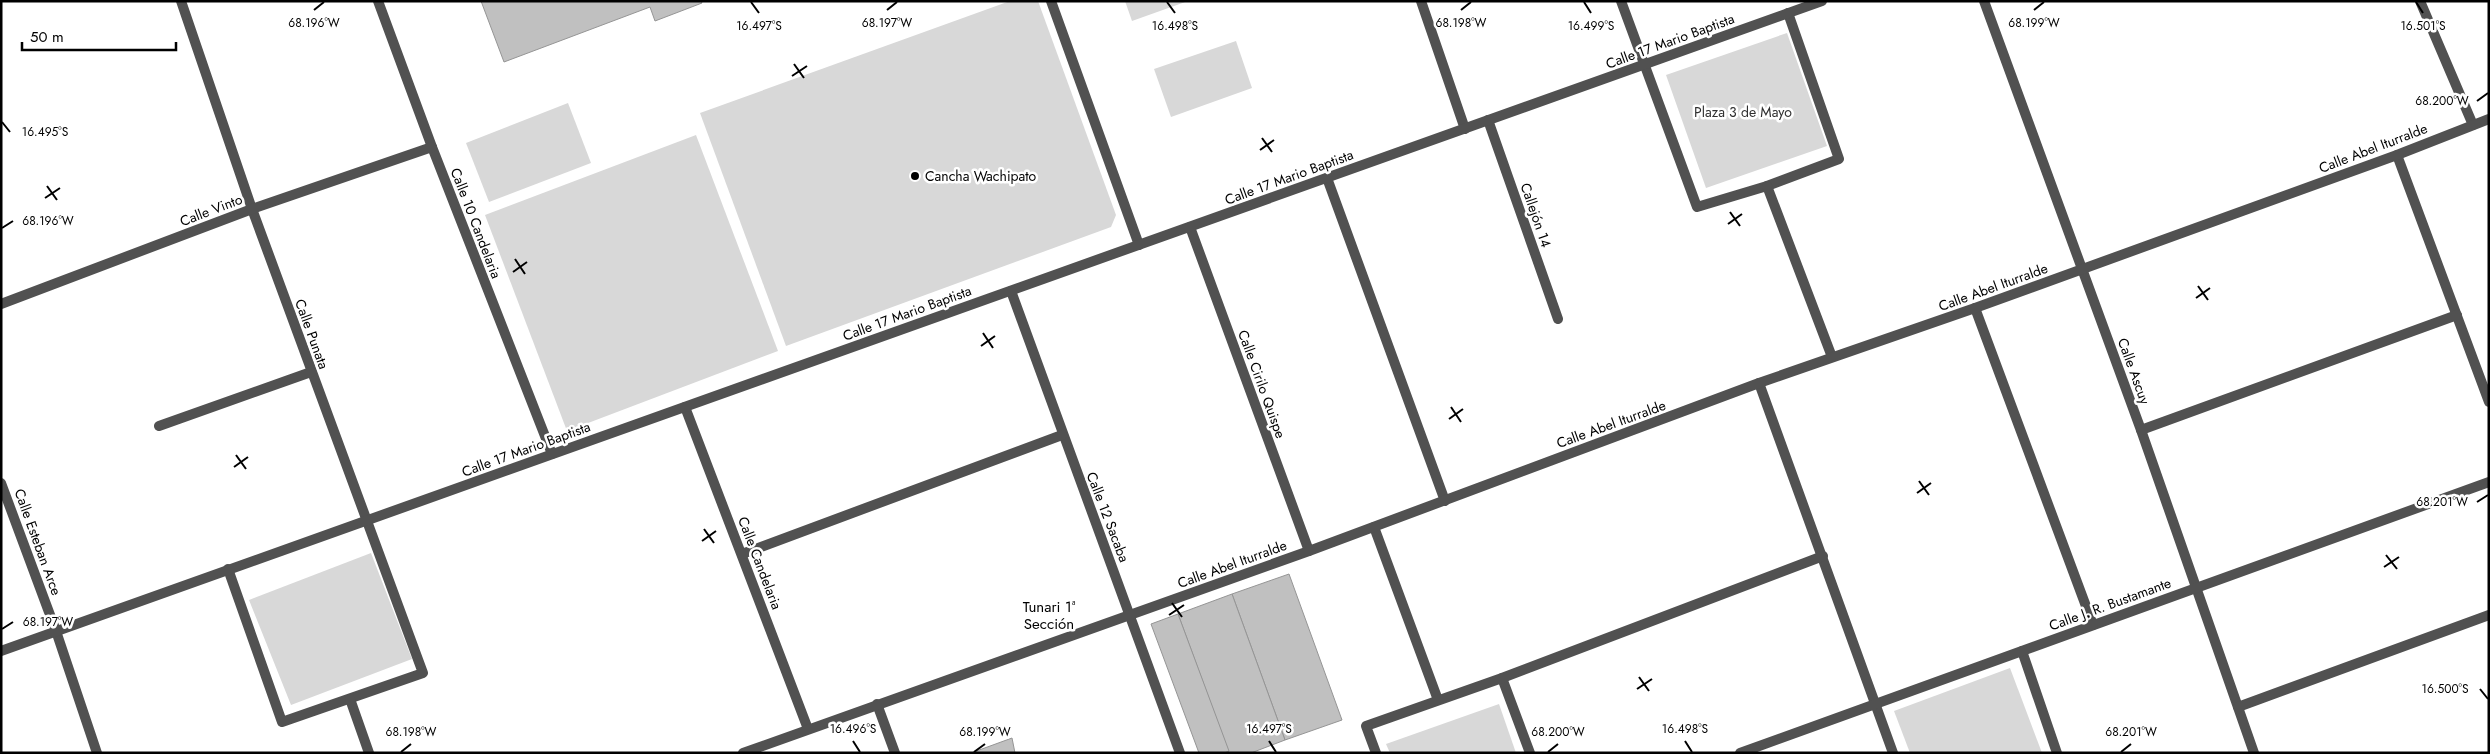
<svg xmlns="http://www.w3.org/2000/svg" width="2490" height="754" viewBox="0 0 2490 754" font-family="Jost,sans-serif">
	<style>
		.green { fill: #d8d8d8 }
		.building { fill: #c0c0c0; stroke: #959595 }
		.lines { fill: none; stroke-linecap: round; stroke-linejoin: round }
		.street { stroke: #515151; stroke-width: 10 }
		.ticks { fill: none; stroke: #000; stroke-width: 2 }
		.poi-dot { fill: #000; stroke: #fff; stroke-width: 2 }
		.labels { text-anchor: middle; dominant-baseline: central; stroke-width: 5; stroke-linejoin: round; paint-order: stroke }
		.street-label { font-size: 14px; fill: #000; stroke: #fff }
		.park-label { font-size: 14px; fill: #2f2f2f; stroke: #fff }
		.poi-label { font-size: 14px; fill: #000; stroke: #fff; text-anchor: start }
		.neighbourhood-label { font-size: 15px; fill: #000; stroke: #fff }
		.ticks-label { font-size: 12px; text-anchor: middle; fill: #000; stroke: #fff; stroke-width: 5; stroke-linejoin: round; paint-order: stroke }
	</style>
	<rect width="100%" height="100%" fill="#fff"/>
	<g class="green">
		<path d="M1010,1h28l78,214 -5,12 -325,119 -86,-233z"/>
		<path d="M1125,1h63l-56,20z"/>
		<path d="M1787,33l40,113 -121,42 -40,-113z"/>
		<path d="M1236,41l16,47 -81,29 -17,-48z"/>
		<path d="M568,103l23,60 -102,39 -23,-59z"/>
		<path d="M696,135l82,216 -211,80 -82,-216z"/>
		<path d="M371,553l41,106 -121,46 -42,-105z"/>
		<path d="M2010,668l32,85h-132l-16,-42z"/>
		<path d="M1499,704l17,49h-126l-4,-9z"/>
	</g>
	<g class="building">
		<path d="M481,1h220l1,2 -47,18 -5,-14 -146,55z"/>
		<path d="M1289,574l53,146 -57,20 -53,-146z"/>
		<path d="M1232,594l53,146 -34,13h-22l-51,-139z"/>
		<path d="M1178,614l51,137 -5,2h-25l-48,-129z"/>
		<path d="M1012,738l3,15h-44z"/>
	</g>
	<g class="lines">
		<g class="street">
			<path d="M181,1l71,208 171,464 -141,49 -54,-153"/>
			<path d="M378,1l54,146 120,307"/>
			<path d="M1051,1l88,244"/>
			<path d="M1421,1l44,128"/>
			<path d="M1621,1l76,206 70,-21 72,-27 -51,-146"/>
			<path d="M1984,1l157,429 113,323"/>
			<path d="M2420,1l53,124"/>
			<path d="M1488,120l70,199"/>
			<path d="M2397,155l92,247"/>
			<path d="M1327,178l118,323"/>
			<path d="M1767,186l65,171"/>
			<path d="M1190,227l119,324"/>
			<path d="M1011,291l169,462"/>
			<path d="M1,304l251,-95 180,-62"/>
			<path d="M1975,308l118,317"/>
			<path d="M1759,383l134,370"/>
			<path d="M685,407l123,322"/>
			<path d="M159,426l152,-54"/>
			<path d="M2141,430l316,-115"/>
			<path d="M1,483l55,148 41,122"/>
			<path d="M1374,527l64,173"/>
			<path d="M742,554l320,-119"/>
			<path d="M1,651l1821,-650"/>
			<path d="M2022,651l35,102"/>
			<path d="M1502,678l28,75"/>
			<path d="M350,699l19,54"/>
			<path d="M877,704l18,49"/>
			<path d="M2238,707l251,-92"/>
			<path d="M743,753l566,-202 450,-168 216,-75 422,-153 92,-36"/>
			<path d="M1376,753l-10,-27 136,-48 321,-122"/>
			<path d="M1740,753l749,-271"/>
		</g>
	</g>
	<path class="ticks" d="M751,2l8,11M1167,2l8,11M1584,2l7,11M2416,2l7,11M314,10l10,-8M887,10l10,-8M1461,10l10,-8M2034,10l10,-8M794,64l10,14M792,76l15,-10M2477,101l11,-8M2,122l8,10M1262,138l10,14M1260,150l14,-10M47,186l10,14M45,198l15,-10M1730,212l10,14M1728,224l14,-10M2,228l11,-7M515,259l10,15M513,272l14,-10M2198,286l10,14M2196,298l14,-10M983,333l10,15M981,346l14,-10M1451,407l10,15M1449,419l14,-10M236,455l10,14M234,467l14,-10M1919,481l10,14M1917,493l14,-10M2477,502l11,-7M704,529l10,14M702,541l14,-10M2386,555l11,14M2384,567l15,-10M1172,603l10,14M1169,615l15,-10M2,629l11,-7M1639,677l10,14M1637,689l15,-10M2480,689l8,10M853,741l7,11M1269,741l7,11M1685,741l7,11M401,752l10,-8M974,752l11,-8M1548,752l10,-8M2121,752l10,-8"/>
	<circle class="poi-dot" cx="915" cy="176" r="5"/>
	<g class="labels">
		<g class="street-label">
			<text transform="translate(1670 41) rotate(-20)">Calle 17 Mario Baptista</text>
			<text transform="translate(2373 148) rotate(-21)">Calle Abel Iturralde</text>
			<text transform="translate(1289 177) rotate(-20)">Calle 17 Mario Baptista</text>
			<text transform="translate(211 210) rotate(-21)">Calle Vinto</text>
			<text transform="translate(1536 215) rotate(71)">Callejón 14</text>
			<text transform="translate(476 223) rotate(69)">Calle 10 Candelaria</text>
			<text transform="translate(1993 287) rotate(-20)">Calle Abel Iturralde</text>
			<text transform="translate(907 313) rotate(-20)">Calle 17 Mario Baptista</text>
			<text transform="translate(312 334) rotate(70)">Calle Punata</text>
			<text transform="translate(2134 371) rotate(70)">Calle Ascuy</text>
			<text transform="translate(1262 384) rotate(70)">Calle Cirilo Quispe</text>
			<text transform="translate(1611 424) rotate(-20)">Calle Abel Iturralde</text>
			<text transform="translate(526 449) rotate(-20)">Calle 17 Mario Baptista</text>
			<text transform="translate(1108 517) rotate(69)">Calle 12 Sacaba</text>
			<text transform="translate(38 542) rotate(70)">Calle Esteban Arce</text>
			<text transform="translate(760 563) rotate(69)">Calle Candelaria</text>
			<text transform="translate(1232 564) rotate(-20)">Calle Abel Iturralde</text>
			<text transform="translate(2110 604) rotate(-20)">Calle J. R. Bustamante</text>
		</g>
		<g class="park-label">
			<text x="1743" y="112">Plaza 3 de Mayo</text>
		</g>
		<g class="poi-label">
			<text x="925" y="176">Cancha Wachipato</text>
		</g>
		<g class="neighbourhood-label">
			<text x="1049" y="607">Tunari 1ª<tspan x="1049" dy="17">Sección</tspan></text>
		</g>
	</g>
	<g class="ticks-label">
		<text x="314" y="27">68.196°W</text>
		<text x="887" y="27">68.197°W</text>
		<text x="1461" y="27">68.198°W</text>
		<text x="2034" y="27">68.199°W</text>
		<text x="2423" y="30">16.501°S</text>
		<text x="1175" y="30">16.498°S</text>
		<text x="1591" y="30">16.499°S</text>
		<text x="759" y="30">16.497°S</text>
		<text x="2442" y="105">68.200°W</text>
		<text x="45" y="136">16.495°S</text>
		<text x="48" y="225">68.196°W</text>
		<text x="2442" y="506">68.201°W</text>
		<text x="48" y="626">68.197°W</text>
		<text x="2445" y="693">16.500°S</text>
		<text x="853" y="733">16.496°S</text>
		<text x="1269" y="733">16.497°S</text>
		<text x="1685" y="733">16.498°S</text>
		<text x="411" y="736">68.198°W</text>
		<text x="985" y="736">68.199°W</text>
		<text x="1558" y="736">68.200°W</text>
		<text x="2131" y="736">68.201°W</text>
	</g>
	<rect width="2490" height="754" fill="none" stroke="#000000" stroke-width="5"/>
	<path d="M22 42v8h154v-8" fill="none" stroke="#000000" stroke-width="2.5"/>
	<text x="30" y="42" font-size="15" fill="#000000" stroke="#ffffff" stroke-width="4" paint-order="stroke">50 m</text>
</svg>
